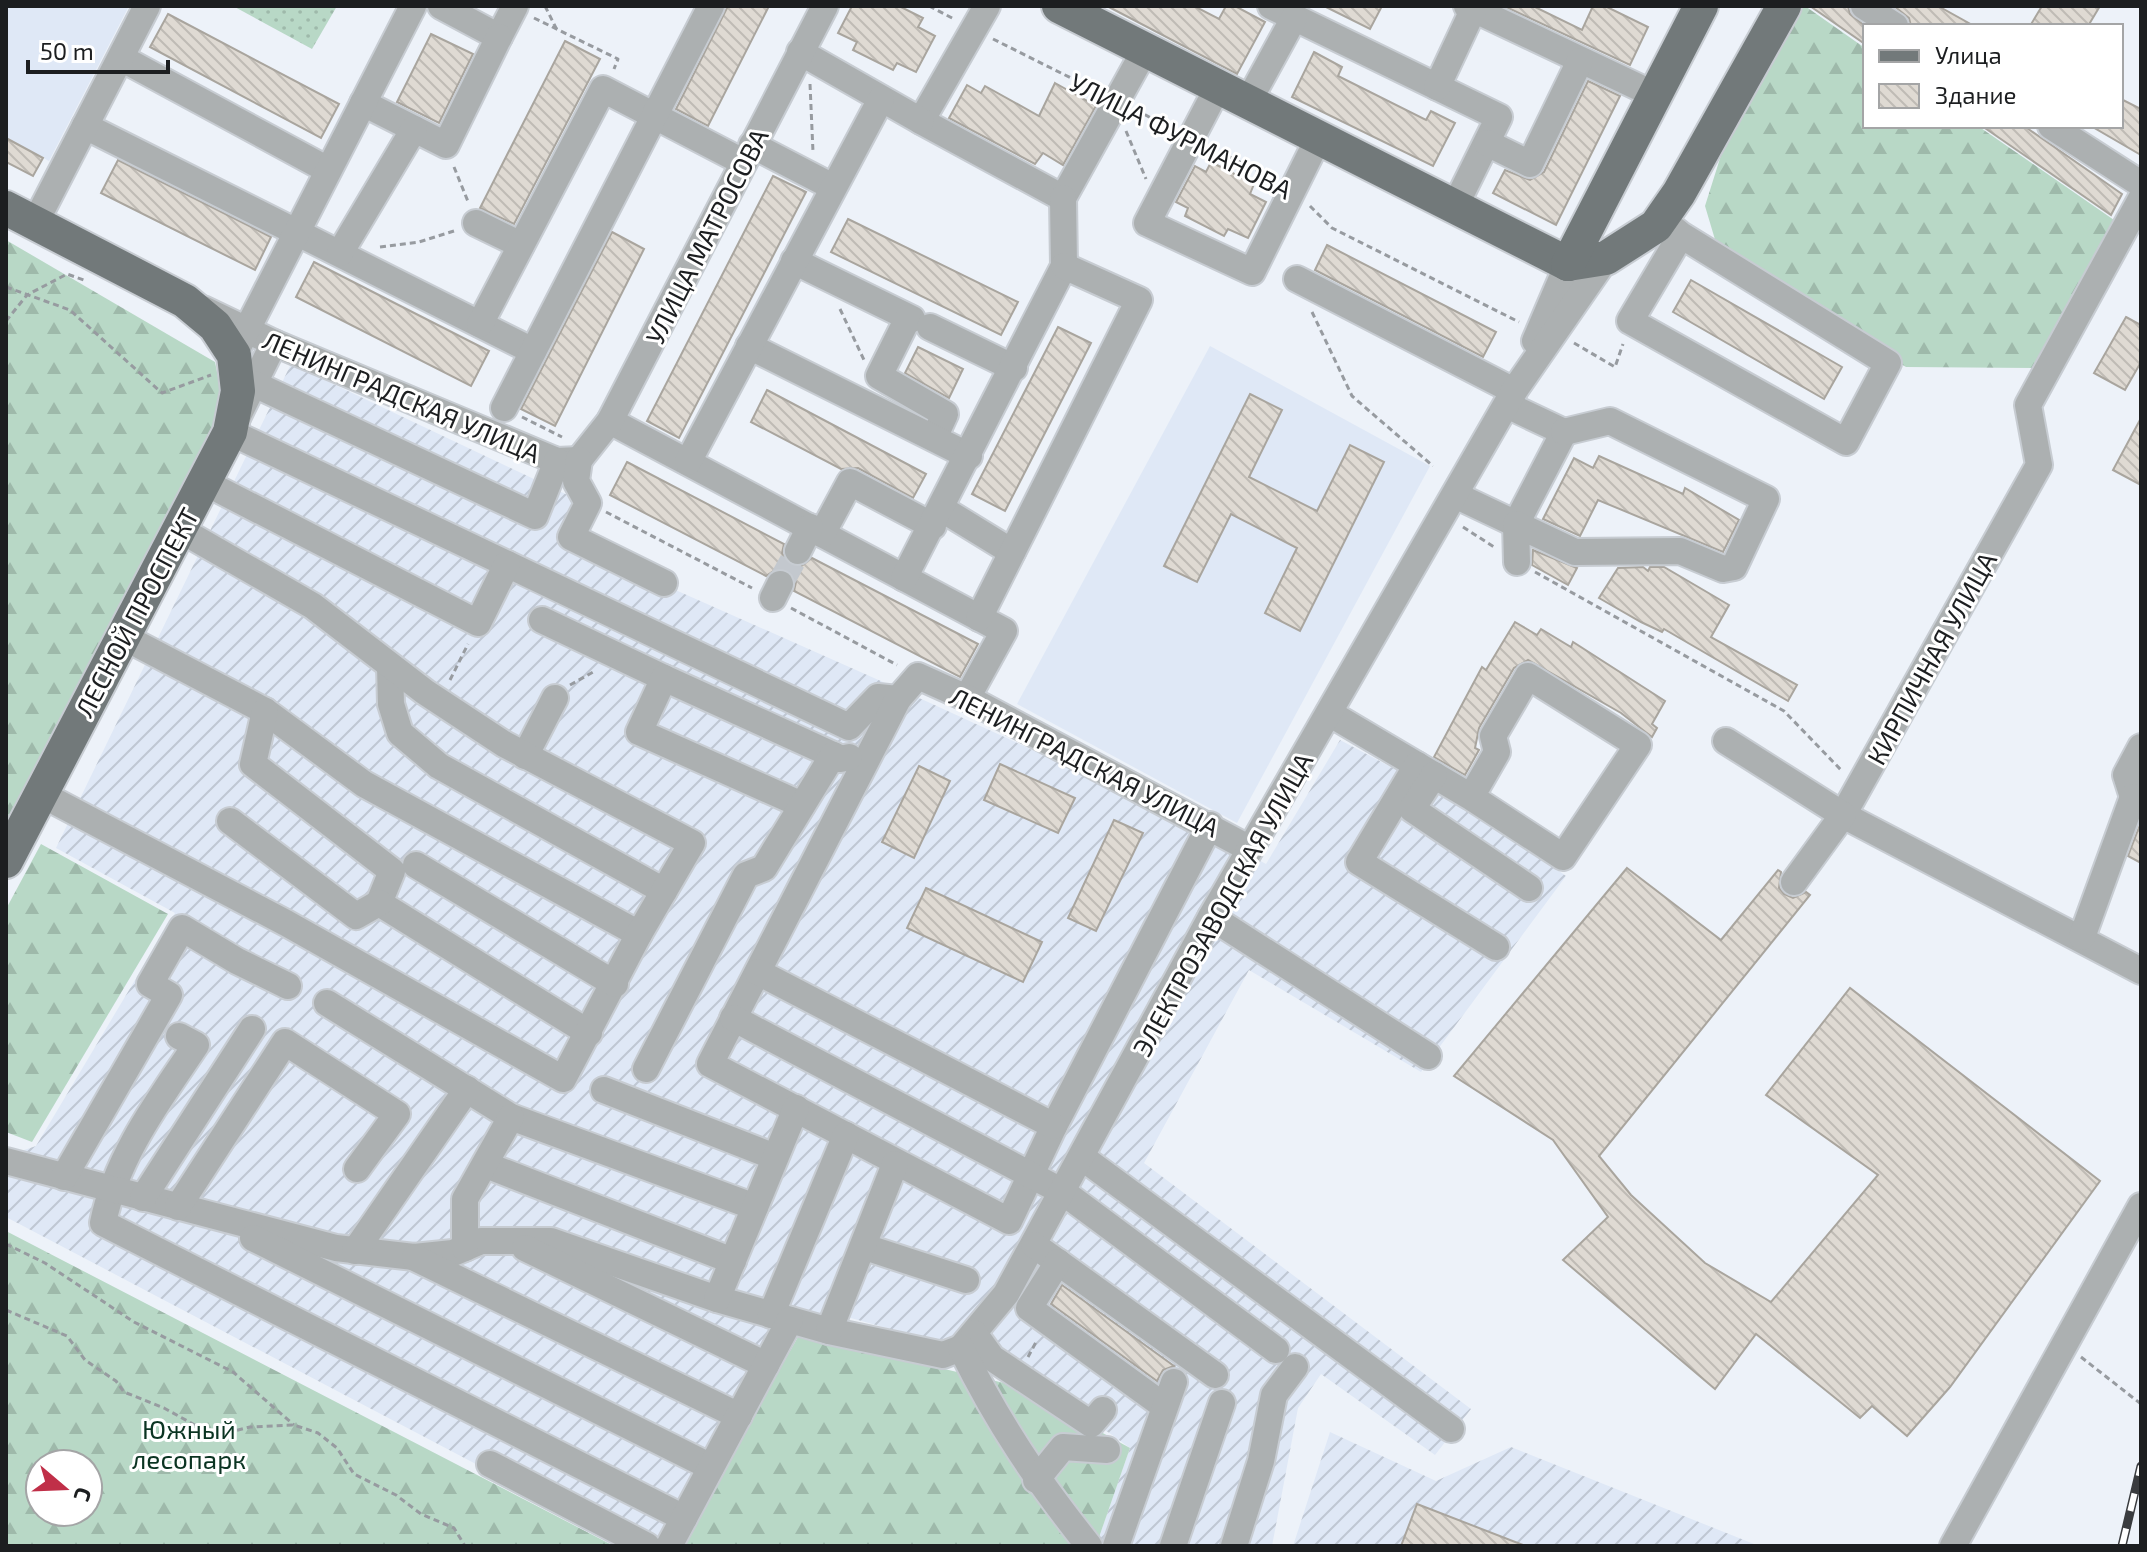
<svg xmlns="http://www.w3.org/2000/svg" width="2147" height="1552" viewBox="0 0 2147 1552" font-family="'Exo 2',sans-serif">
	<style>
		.built { fill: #dfe8f6 }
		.industrial { fill: url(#industrial-furrows) }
		.forest { fill: url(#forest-firs); fill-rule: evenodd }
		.park { fill: url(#park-dots) }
		.building { fill: url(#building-back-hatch); stroke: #a9a59e; stroke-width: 2 }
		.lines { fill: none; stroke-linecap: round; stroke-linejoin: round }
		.minor-tunnel { stroke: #c3c8ce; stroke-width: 26; stroke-dasharray: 26 13; stroke-linecap: butt }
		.minor-casing { stroke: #c7ccd2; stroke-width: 30 }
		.major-casing { stroke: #c7ccd2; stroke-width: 38 }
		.path { stroke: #979ba0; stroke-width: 3; stroke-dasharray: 6 4; stroke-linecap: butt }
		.minor { stroke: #acb0b1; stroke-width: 26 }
		.major { stroke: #72797a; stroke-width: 34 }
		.rail-casing { stroke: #3a3c3f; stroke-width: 9 }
		.rail { stroke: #fff; stroke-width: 6; stroke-dasharray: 18; stroke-linecap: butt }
		.labels { text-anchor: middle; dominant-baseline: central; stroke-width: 6; stroke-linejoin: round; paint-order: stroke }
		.street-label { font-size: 26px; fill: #1c1e20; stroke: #fff }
		.park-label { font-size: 26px; fill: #0b3422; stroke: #fff }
	</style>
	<defs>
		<pattern id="industrial-furrows" width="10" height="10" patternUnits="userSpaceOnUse" patternTransform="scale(2)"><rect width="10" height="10" fill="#dfe8f6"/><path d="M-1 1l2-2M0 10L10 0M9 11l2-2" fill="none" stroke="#bfc7d3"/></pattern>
		<pattern id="forest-firs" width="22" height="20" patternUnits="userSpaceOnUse" patternTransform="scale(2)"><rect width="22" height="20" fill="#b8d8c6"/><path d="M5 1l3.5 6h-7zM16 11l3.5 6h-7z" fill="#9eb9aa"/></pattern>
		<pattern id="park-dots" width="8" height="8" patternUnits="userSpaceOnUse" patternTransform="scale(2)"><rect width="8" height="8" fill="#b8d8c6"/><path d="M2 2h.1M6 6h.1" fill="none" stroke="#9eb9aa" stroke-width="1.8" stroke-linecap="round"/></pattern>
		<pattern id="building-back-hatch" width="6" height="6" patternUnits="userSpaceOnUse" patternTransform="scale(2)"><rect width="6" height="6" fill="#dfdad3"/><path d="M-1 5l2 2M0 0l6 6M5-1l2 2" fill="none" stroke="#bfbbb5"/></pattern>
	</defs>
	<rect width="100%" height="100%" fill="#edf2f9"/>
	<g class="built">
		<path d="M6,6h123l-80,155 -43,-23z"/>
		<path d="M1210,346l220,120 -193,357 -220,-119z"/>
	</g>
	<g class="industrial">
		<path d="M291,364l283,134 -18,39 372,165 248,114 90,48 74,-124 134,71 92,65 -145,196 -172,-102 -105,193 327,246 -36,46 -114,-81 -23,34 -26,138h-176l34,-98 -98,-71 -88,-33 -111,-31 -42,17 -119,216h-40l-626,-329v-61l30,-10 139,-233 -119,-65z"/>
		<path d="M1330,1432l106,49 75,-34 248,99h-466z"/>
	</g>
	<g class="forest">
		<path d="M1789,6h16l60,42v78h113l136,94 -81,148 -127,-1 -187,-114 -14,-47 28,-89z"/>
		<path d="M6,240l209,122 6,30 -5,33 -210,404z"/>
		<path d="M41,844l127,70 -136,228 -26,-10v-223z"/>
		<path d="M6,1231l608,315h-608zM88,1464v48h-48v-48z"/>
		<path d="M799,1335l218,51 113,62 -34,98h-416z"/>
	</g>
	<path class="park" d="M233,6h104l-25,43z"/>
	<g class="building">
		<path d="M728,6h41l-61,120 -32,-17z"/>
		<path d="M852,6h47l24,12 -5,9 17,9 -19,36 -19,-9 -4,7 -40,-20 4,-8 -19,-9z"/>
		<path d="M1107,6h87l25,13 7,-13h9l30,16 -28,52z"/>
		<path d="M1324,6h58l-12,23z"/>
		<path d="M1504,6h29l49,24 11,-24h12l43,21 -18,38z"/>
		<path d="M1810,6h38l2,8 15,12v18z"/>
		<path d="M1894,6h44l36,20h-63l-2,-8z"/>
		<path d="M2042,6h58l-12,20h-58z"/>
		<path d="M168,14l171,90 -18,34 -171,-91z"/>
		<path d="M431,34l42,20 -34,69 -42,-21z"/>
		<path d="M565,41l35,18 -86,165 -34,-16z"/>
		<path d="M1314,52l28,15 -4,9 88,44 5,-9 24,12 -22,43 -141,-69z"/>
		<path d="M1588,81l32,15 -64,129 -63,-32 12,-23 25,10 14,-8z"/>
		<path d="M1055,83l41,23 -33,59 -20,-12 -8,11 -86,-46 18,-33 14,8 4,-7 54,30z"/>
		<path d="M2121,99l20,10v46l-50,-29h30z"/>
		<path d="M1982,126h42l98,68 -11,21z"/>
		<path d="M6,138l37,20 -10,18 -27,-14z"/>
		<path d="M118,160l153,77 -16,33 -154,-77z"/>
		<path d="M1211,162l43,22 -4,10 16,8 -18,36 -20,-9 -4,7 -39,-20 3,-8 -12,-6 19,-36 11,6z"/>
		<path d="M773,176l33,16 -127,246 -32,-17z"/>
		<path d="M848,219l170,83 -17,33 -170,-83z"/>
		<path d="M612,232l32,17 -89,177 -34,-17z"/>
		<path d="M1327,245l169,87 -13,25 -168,-87z"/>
		<path d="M314,262l175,89 -18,35 -175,-89z"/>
		<path d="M1691,280l151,87 -18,32 -151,-87z"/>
		<path d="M2126,317l15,8v37l-16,28 -31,-17z"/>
		<path d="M1058,327l33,16 -86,168 -33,-17z"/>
		<path d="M918,347l45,22 -14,29 -44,-25z"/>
		<path d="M767,390l159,84 -13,24 -55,-30 -17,1 -90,-47z"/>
		<path d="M1250,394l32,16 -33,67 68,34 33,-66 34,17 -84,169 -35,-18 32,-65 -66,-34 -34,68 -33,-16z"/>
		<path d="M2141,418v67l-28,-15z"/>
		<path d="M1599,456l84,38 2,-6 54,32 -16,32 -125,-52 -18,36 -37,-17 31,-61 19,10z"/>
		<path d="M627,462l157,82 -2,9 8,12 10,2 12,-9 166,86 -18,33 -166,-86 2,-9 -8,-12 -10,-2 -12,8 -156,-81z"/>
		<path d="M1533,550l44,18 -9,17 -36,-20z"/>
		<path d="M1643,567l5,4 2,-4h14l65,38 -18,32 86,48 -9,16 -124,-72 -2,3 -21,-10 -42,-24 19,-30z"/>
		<path d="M1515,622l22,13 4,-6 30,18 2,-5 92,59 -13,23 5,4 -5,9 -31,-24 -93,-53 -14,8 -35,60 -4,20 4,2 -14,25 -31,-18 48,-90 4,3z"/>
		<path d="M1000,764l75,34 -17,35 -74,-33z"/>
		<path d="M919,766l31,15 -36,77 -32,-16z"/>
		<path d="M1114,820l29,13 -47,98 -28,-13z"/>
		<path d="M2141,822v41l-13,-7z"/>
		<path d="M1627,868l94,72 57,-70 3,2 -2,16 5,6 9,4 13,-6 4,3 -211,261 32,39 74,68 66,39 107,-127 -112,-80 84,-107 250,193 -150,206 -43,49 -35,-30 -12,12 -104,-84 -41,55 -152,-129 45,-43 -55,-77 -99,-64z"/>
		<path d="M926,888l116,54 -19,40 -116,-54z"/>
		<path d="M1062,1285l112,81 -11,4 -6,11 -106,-77z"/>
		<path d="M1417,1504l106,41v1h-122z"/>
	</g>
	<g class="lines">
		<path class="minor-tunnel" d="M780,584l18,-33"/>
		<g class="minor-casing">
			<g id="minor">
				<path d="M441,6l58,31 16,-31"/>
				<path d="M987,6l-66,115 142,77 82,-148"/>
				<path d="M1271,6l228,111 -37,75"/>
				<path d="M1467,6l188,89"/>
				<path d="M1864,6l31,20"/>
				<path d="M800,52l121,69"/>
				<path d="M121,58l207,112"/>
				<path d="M1218,87l-71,136 105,49 67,-135"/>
				<path d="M1437,87l38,-81"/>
				<path d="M1248,102l46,-84"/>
				<path d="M363,103l83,42 53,-108"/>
				<path d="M85,126l448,225"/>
				<path d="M2051,126l90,58"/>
				<path d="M1487,143l43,21 50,-103"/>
				<path d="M752,145l81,42"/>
				<path d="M2141,199l-113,206 11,60 -196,350 298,156"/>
				<path d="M35,223l112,-217"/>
				<path d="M476,223l45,22"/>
				<path d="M1656,226h14l11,9 -51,86 216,121 42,-79 -207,-128"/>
				<path d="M340,253l74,-124"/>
				<path d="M794,261l118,58"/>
				<path d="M1297,279l217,112"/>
				<path d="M203,309l71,34 283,118 22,-1"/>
				<path d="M908,318l-29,58 66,38 -11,24"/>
				<path d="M480,324l123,-235 140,73"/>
				<path d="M930,327l84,41"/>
				<path d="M1535,341l33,-77"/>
				<path d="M274,343l-44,89 619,295 29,-30 20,2"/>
				<path d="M239,345l174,-339"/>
				<path d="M749,346l220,110"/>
				<path d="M254,384l281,132 22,-55"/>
				<path d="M504,408l207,-402"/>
				<path d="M610,421l394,210 -37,67"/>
				<path d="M579,460l31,-39 215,-415"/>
				<path d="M579,460l-3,21 12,22 -17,34 93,46"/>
				<path d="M688,462l193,-363"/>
				<path d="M204,482l274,141 29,-59"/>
				<path d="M1455,495l61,29 48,-92 -57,-27"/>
				<path d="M942,509l70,43"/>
				<path d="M822,534l28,-52 83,44"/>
				<path d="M798,551l12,-24"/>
				<path d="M1517,562l-1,-38 59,28 105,-1 43,18 11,-2 32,-68 -156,-78 -46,11"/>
				<path d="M904,578l160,-312 -1,-68"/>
				<path d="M773,598l7,-14"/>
				<path d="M979,618l160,-318 -75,-34"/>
				<path d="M542,620l122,58"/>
				<path d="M122,636l143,75 99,73 275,150"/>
				<path d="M390,666l1,38 9,29 39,33 225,125"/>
				<path d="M265,711l-12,53 139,107 -13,32 210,130"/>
				<path d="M1329,713l142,84 92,60 75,-112 -110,-69 -35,60 4,16 -26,45"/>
				<path d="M1726,741l117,74 -49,67"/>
				<path d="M2141,747l-15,28 7,22 8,4"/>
				<path d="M525,756l30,-58"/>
				<path d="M1417,765l-58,97 137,85"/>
				<path d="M1434,775l-22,34 117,79"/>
				<path d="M41,794l245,129 277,156 76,-145 53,-91 -188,-99 -79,-52 -112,-86 -134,-77"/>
				<path d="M802,805l-163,-73 25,-54 169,77"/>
				<path d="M230,821l126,95 23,-13"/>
				<path d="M1210,825l-156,301 -45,95 -299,-157 188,-365 20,-23 49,22 283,151"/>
				<path d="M416,865l199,119"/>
				<path d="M1211,917l217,139"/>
				<path d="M2082,937l51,-140"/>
				<path d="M758,972l296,154"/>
				<path d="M327,1003l184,114 244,90"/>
				<path d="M733,1018l330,174 213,158"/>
				<path d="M179,1036l17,9c-37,55 -80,112 -93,178l581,295"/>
				<path d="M646,1069l100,-194 18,-7 69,-113 8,4 8,-2"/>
				<path d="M604,1090l171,67"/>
				<path d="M1083,1158l368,271"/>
				<path d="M6,1161l330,87 78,9 39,-4 28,-12h70l166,58 112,32 114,24 18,-7 45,-54 205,-377 303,-526 92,-133"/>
				<path d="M486,1165l247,96"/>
				<path d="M64,1177l105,-182 -19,-11 32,-56 55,33 51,25"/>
				<path d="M143,1198l109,-169"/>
				<path d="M178,1207l107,-165 112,72 -40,55"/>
				<path d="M253,1238l458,229"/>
				<path d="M1034,1245l181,130"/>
				<path d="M865,1247l101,33"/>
				<path d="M465,1248v-49l46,-82"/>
				<path d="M525,1248l241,117"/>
				<path d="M355,1251l112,-162"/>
				<path d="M415,1258l324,158"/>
				<path d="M1058,1262l-29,46 128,93"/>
				<path d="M717,1299l79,-191"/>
				<path d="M771,1315l75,-180"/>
				<path d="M829,1331l66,-167"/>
				<path d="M974,1333l18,25 99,66 12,-14"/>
				<path d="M961,1348c38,77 75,131 128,198"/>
				<path d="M490,1464l157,82"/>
				<path d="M1036,1480l27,-33 44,3"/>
				<path d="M669,1546l121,-226"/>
				<path d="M1116,1546l58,-164"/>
				<path d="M1173,1546l49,-143"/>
				<path d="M1234,1546l27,-85 13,-66 21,-28"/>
				<path d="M1953,1546l188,-340"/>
			</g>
		</g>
		<g class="major-casing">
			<g id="major">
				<path d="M1059,6l509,258"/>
				<path d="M6,208l179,93 30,25 19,29 4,36 -8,41 -224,429"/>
				<path d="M1568,264l38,-6 50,-32 23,-33 105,-187"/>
				<path d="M1568,264l133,-258"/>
			</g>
		</g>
		<g class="path">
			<path d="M545,6l12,24"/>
			<path d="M929,6l25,13"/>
			<path d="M534,18l84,41 -4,10"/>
			<path d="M993,39l104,52"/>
			<path d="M810,84l3,68"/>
			<path d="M1136,110l36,19"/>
			<path d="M1126,131l20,48"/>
			<path d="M1211,148l62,30"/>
			<path d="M454,167l15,37"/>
			<path d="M1310,206l22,22 187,94"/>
			<path d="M380,247l39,-5 35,-11"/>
			<path d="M6,287l64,23 92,83 49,-18"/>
			<path d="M840,309l24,51"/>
			<path d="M1312,312l40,84 81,70"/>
			<path d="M6,321l21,-26 40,-21 17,6"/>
			<path d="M1574,343l41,24 8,-23"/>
			<path d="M522,417l40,20"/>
			<path d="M606,512l146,76"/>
			<path d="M1463,527l31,20"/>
			<path d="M1535,572l249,139 58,60"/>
			<path d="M791,608l106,57"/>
			<path d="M450,680l18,-36"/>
			<path d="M570,685l25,-14"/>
			<path d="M6,1244l39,19 89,59 99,50 61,53"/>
			<path d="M6,1310l61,26 18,24 31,21 8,11 40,16 38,21 20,5 28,-7 44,-2 24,8 19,15 17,26 42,21 25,19 33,14 11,18"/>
			<path d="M1028,1357l8,-15"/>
			<path d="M2081,1357l60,47"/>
		</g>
		<use href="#minor" class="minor"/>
		<use href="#major" class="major"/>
		<g class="rail-casing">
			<path id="rail" d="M2122,1546l19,-80"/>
		</g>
		<use href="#rail" class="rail"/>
	</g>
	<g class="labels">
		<g class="street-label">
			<text transform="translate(1181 135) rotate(27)">УЛИЦА ФУРМАНОВА</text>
			<text transform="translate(706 236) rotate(-63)">УЛИЦА МАТРОСОВА</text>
			<text transform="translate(402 396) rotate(23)">ЛЕНИНГРАДСКАЯ УЛИЦА</text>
			<text transform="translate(136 612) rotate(-62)">ЛЕСНОЙ ПРОСПЕКТ</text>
			<text transform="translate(1931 658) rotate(-61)">КИРПИЧНАЯ УЛИЦА</text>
			<text transform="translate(1085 761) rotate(27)">ЛЕНИНГРАДСКАЯ УЛИЦА</text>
			<text transform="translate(1222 904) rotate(-61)">ЭЛЕКТРОЗАВОДСКАЯ УЛИЦА</text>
		</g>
		<g class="park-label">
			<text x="189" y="1428">Южный<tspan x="189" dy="30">лесопарк</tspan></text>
		</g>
	</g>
	<rect width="2147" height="1552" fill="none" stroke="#1c1e20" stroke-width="16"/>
	<rect x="1863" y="24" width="260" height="104" fill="#ffffff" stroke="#a4a5a6" stroke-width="2"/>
	<rect x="1879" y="50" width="40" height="12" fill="#72797a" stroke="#a4a5a6" stroke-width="2"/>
	<text x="1935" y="64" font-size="24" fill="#1c1e20">Улица</text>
	<rect x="1879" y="84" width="40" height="24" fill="url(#building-back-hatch)" stroke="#a4a5a6" stroke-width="2"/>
	<text x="1935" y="104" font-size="24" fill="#1c1e20">Здание</text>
	<g transform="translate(64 1488) rotate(109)"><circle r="38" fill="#ffffff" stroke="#a4a5a6" stroke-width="2"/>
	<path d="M0-6L14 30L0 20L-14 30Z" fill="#c02f48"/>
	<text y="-12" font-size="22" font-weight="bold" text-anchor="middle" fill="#1c1e20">С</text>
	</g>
	<path d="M28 60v12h140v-12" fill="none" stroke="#1c1e20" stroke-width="4"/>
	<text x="40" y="60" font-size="24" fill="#1c1e20" stroke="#ffffff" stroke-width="6" paint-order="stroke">50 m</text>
</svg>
